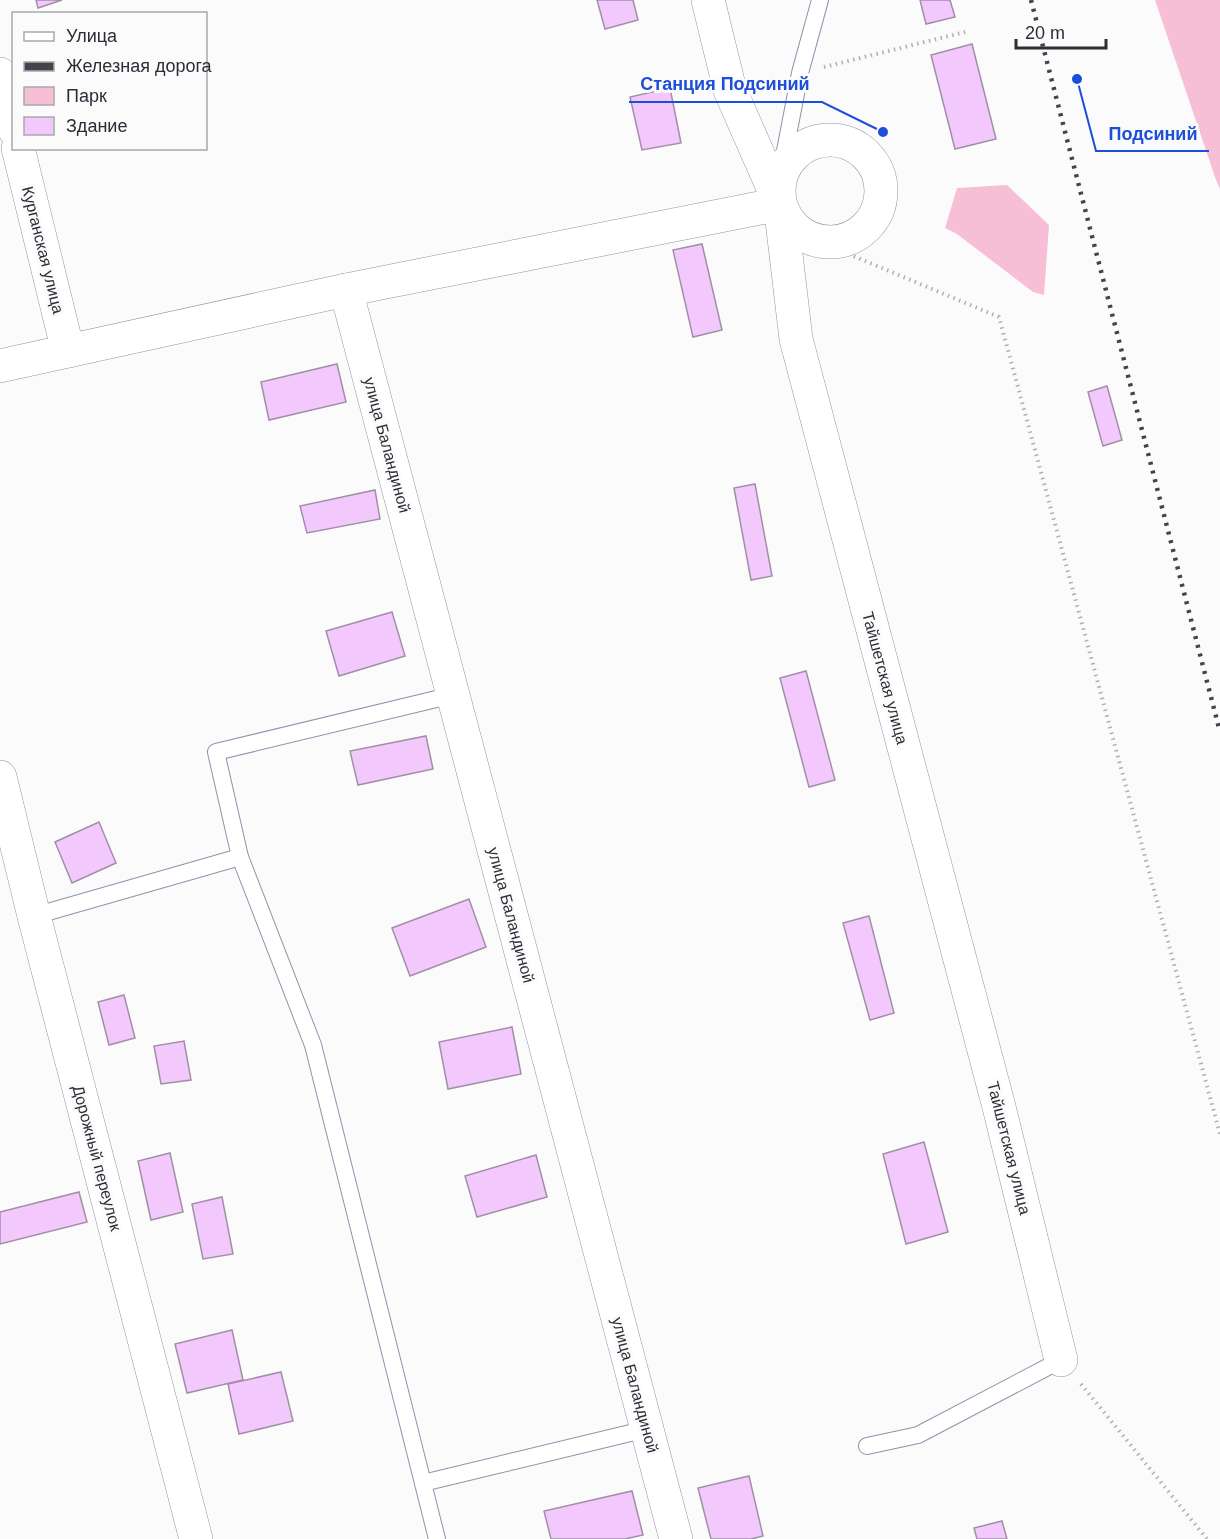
<svg xmlns="http://www.w3.org/2000/svg" width="1220" height="1539" viewBox="0 0 1220 1539" font-family="Arial,sans-serif">
	<style>
		.green { fill: #f7bfd6 }
		.building { fill: #f3c9fd; stroke: #a18fa6; stroke-width: 1.5 }
		.lines { fill: none; stroke-linecap: round; stroke-linejoin: round }
		.service-casing { stroke: #9291ac; stroke-width: 18 }
		.minor-casing { stroke: #9291ac; stroke-width: 34 }
		.path { stroke: #b0b0b4; stroke-width: 4; stroke-dasharray: 1.5 4.5; stroke-linecap: butt }
		.service { stroke: #fff; stroke-width: 16 }
		.minor { stroke: #fff; stroke-width: 33 }
		.rail { stroke: #43434d; stroke-width: 4.5; stroke-dasharray: 3 6; stroke-linecap: butt }
		.labels { text-anchor: middle; dominant-baseline: central; stroke-width: 6; stroke-linejoin: round; paint-order: stroke }
		.street-label { font-size: 16px; fill: #2d2d38; stroke: #fbfbfb }
		.leader { fill: none; stroke: #1d4ed8; stroke-width: 2 }
		.callout-dot { fill: #1d4ed8; stroke: #fbfbfb; stroke-width: 2 }
		.callout-label { font-size: 18px; text-anchor: middle; font-weight: bold; fill: #1d4ed8; stroke: #fbfbfb; stroke-width: 6; stroke-linejoin: round; paint-order: stroke }
	</style>
	<rect width="100%" height="100%" fill="#fbfbfb"/>
	<g class="green">
		<path d="M1155,0h65v189l-4,-9z"/>
		<path d="M1007,185l42,40 -5,70 -11,-3 -76,-58 -12,-6 12,-40z"/>
	</g>
	<g class="building">
		<path d="M36,0h26l-24,8z"/>
		<path d="M597,0h36l5,20 -33,9z"/>
		<path d="M920,0h30l5,17 -29,7z"/>
		<path d="M972,44l24,95 -41,10 -24,-94z"/>
		<path d="M670,88l11,55 -39,7 -12,-53z"/>
		<path d="M702,244l20,86 -29,7 -20,-87z"/>
		<path d="M337,364l9,38 -77,18 -8,-38z"/>
		<path d="M1107,386l15,54 -19,6 -15,-54z"/>
		<path d="M755,484l17,92 -21,4 -17,-92z"/>
		<path d="M375,490l5,29 -73,14 -7,-27z"/>
		<path d="M392,612l13,44 -66,20 -13,-45z"/>
		<path d="M806,671l29,109 -26,7 -29,-109z"/>
		<path d="M426,736l7,33 -75,16 -8,-34z"/>
		<path d="M99,822l17,41 -44,20 -17,-41z"/>
		<path d="M469,899l17,48 -76,29 -18,-48z"/>
		<path d="M869,916l25,97 -24,7 -27,-97z"/>
		<path d="M124,995l11,43 -26,7 -11,-43z"/>
		<path d="M512,1027l9,47 -73,15 -9,-47z"/>
		<path d="M184,1041l7,39 -30,4 -7,-38z"/>
		<path d="M924,1142l24,90 -42,12 -23,-90z"/>
		<path d="M170,1153l13,59 -32,8 -13,-59z"/>
		<path d="M536,1155l11,42 -70,20 -12,-41z"/>
		<path d="M79,1192l8,30 -87,22v-32z"/>
		<path d="M222,1197l11,57 -30,5 -11,-55z"/>
		<path d="M232,1330l11,50 -56,13 -12,-49z"/>
		<path d="M281,1372l12,49 -54,13 -11,-50z"/>
		<path d="M749,1476l14,60 -12,3h-40l-13,-51z"/>
		<path d="M632,1491l11,44 -18,4h-74l-7,-28z"/>
		<path d="M1002,1521l5,18h-30l-3,-11z"/>
	</g>
	<g class="lines">
		<g class="service-casing">
			<g id="service">
				<path d="M778,187l22,-114 20,-73"/>
				<path d="M34,916l206,-59"/>
				<path d="M867,1446l51,-11 143,-75"/>
				<path d="M423,1483l224,-54"/>
				<path d="M437,1539l-124,-494 -73,-188 -24,-105 237,-57"/>
			</g>
		</g>
		<g class="minor-casing">
			<g id="minor">
				<path d="M708,0l22,90 50,114 16,135 203,768 62,253"/>
				<path d="M0,74l14,55"/>
				<circle cx="830" cy="191" r="51"/>
				<path d="M18,148l50,203"/>
				<path d="M346,290l330,1249"/>
				<path d="M0,366l346,-76 434,-86"/>
				<path d="M0,777l34,139 162,623"/>
			</g>
		</g>
		<g class="path">
			<path d="M824,67l145,-36"/>
			<path d="M760,82l16,-4"/>
			<path d="M815,240l184,77 221,817"/>
			<path d="M1081,1384l126,155"/>
		</g>
		<use href="#service" class="service"/>
		<use href="#minor" class="minor"/>
		<path class="rail" d="M1031,0l189,732"/>
	</g>
	<g class="labels">
		<g class="street-label">
			<text transform="translate(43 250) rotate(76)">Курганская улица</text>
			<text transform="translate(387 445) rotate(75)">улица Баландиной</text>
			<text transform="translate(885 678) rotate(75)">Тайшетская улица</text>
			<text transform="translate(511 915) rotate(75)">улица Баландиной</text>
			<text transform="translate(1009 1148) rotate(76)">Тайшетская улица</text>
			<text transform="translate(97 1158) rotate(75)">Дорожный переулок</text>
			<text transform="translate(635 1385) rotate(75)">улица Баландиной</text>
		</g>
	</g>
	<path class="leader" d="M883 132L822 102H629M1077 79L1096 151H1209"/>
	<g class="callout-dot">
		<circle cx="883" cy="132" r="6"/>
		<circle cx="1077" cy="79" r="6"/>
	</g>
	<g class="callout-label">
		<text x="725" y="90">Станция Подсиний</text>
		<text x="1153" y="140">Подсиний</text>
	</g>
	<rect x="12" y="12" width="195" height="138" fill="#fbfbfb" stroke="#a9a9ad" stroke-width="1.5"/>
	<rect x="24" y="32" width="30" height="9" fill="#ffffff" stroke="#a9a9ad" stroke-width="1.5"/>
	<text x="66" y="42" font-size="18" fill="#2d2d38">Улица</text>
	<rect x="24" y="62" width="30" height="9" fill="#43434d" stroke="#a9a9ad" stroke-width="1.5"/>
	<text x="66" y="72" font-size="18" fill="#2d2d38">Железная дорога</text>
	<rect x="24" y="87" width="30" height="18" fill="#f7bfd6" stroke="#a9a9ad" stroke-width="1.5"/>
	<text x="66" y="102" font-size="18" fill="#2d2d38">Парк</text>
	<rect x="24" y="117" width="30" height="18" fill="#f3c9fd" stroke="#a9a9ad" stroke-width="1.5"/>
	<text x="66" y="132" font-size="18" fill="#2d2d38">Здание</text>
	<path d="M1016 39v9h90v-9" fill="none" stroke="#2d2d38" stroke-width="3"/>
	<text x="1025" y="39" font-size="18" fill="#2d2d38" stroke="#fbfbfb" stroke-width="4.5" paint-order="stroke">20 m</text>
</svg>
